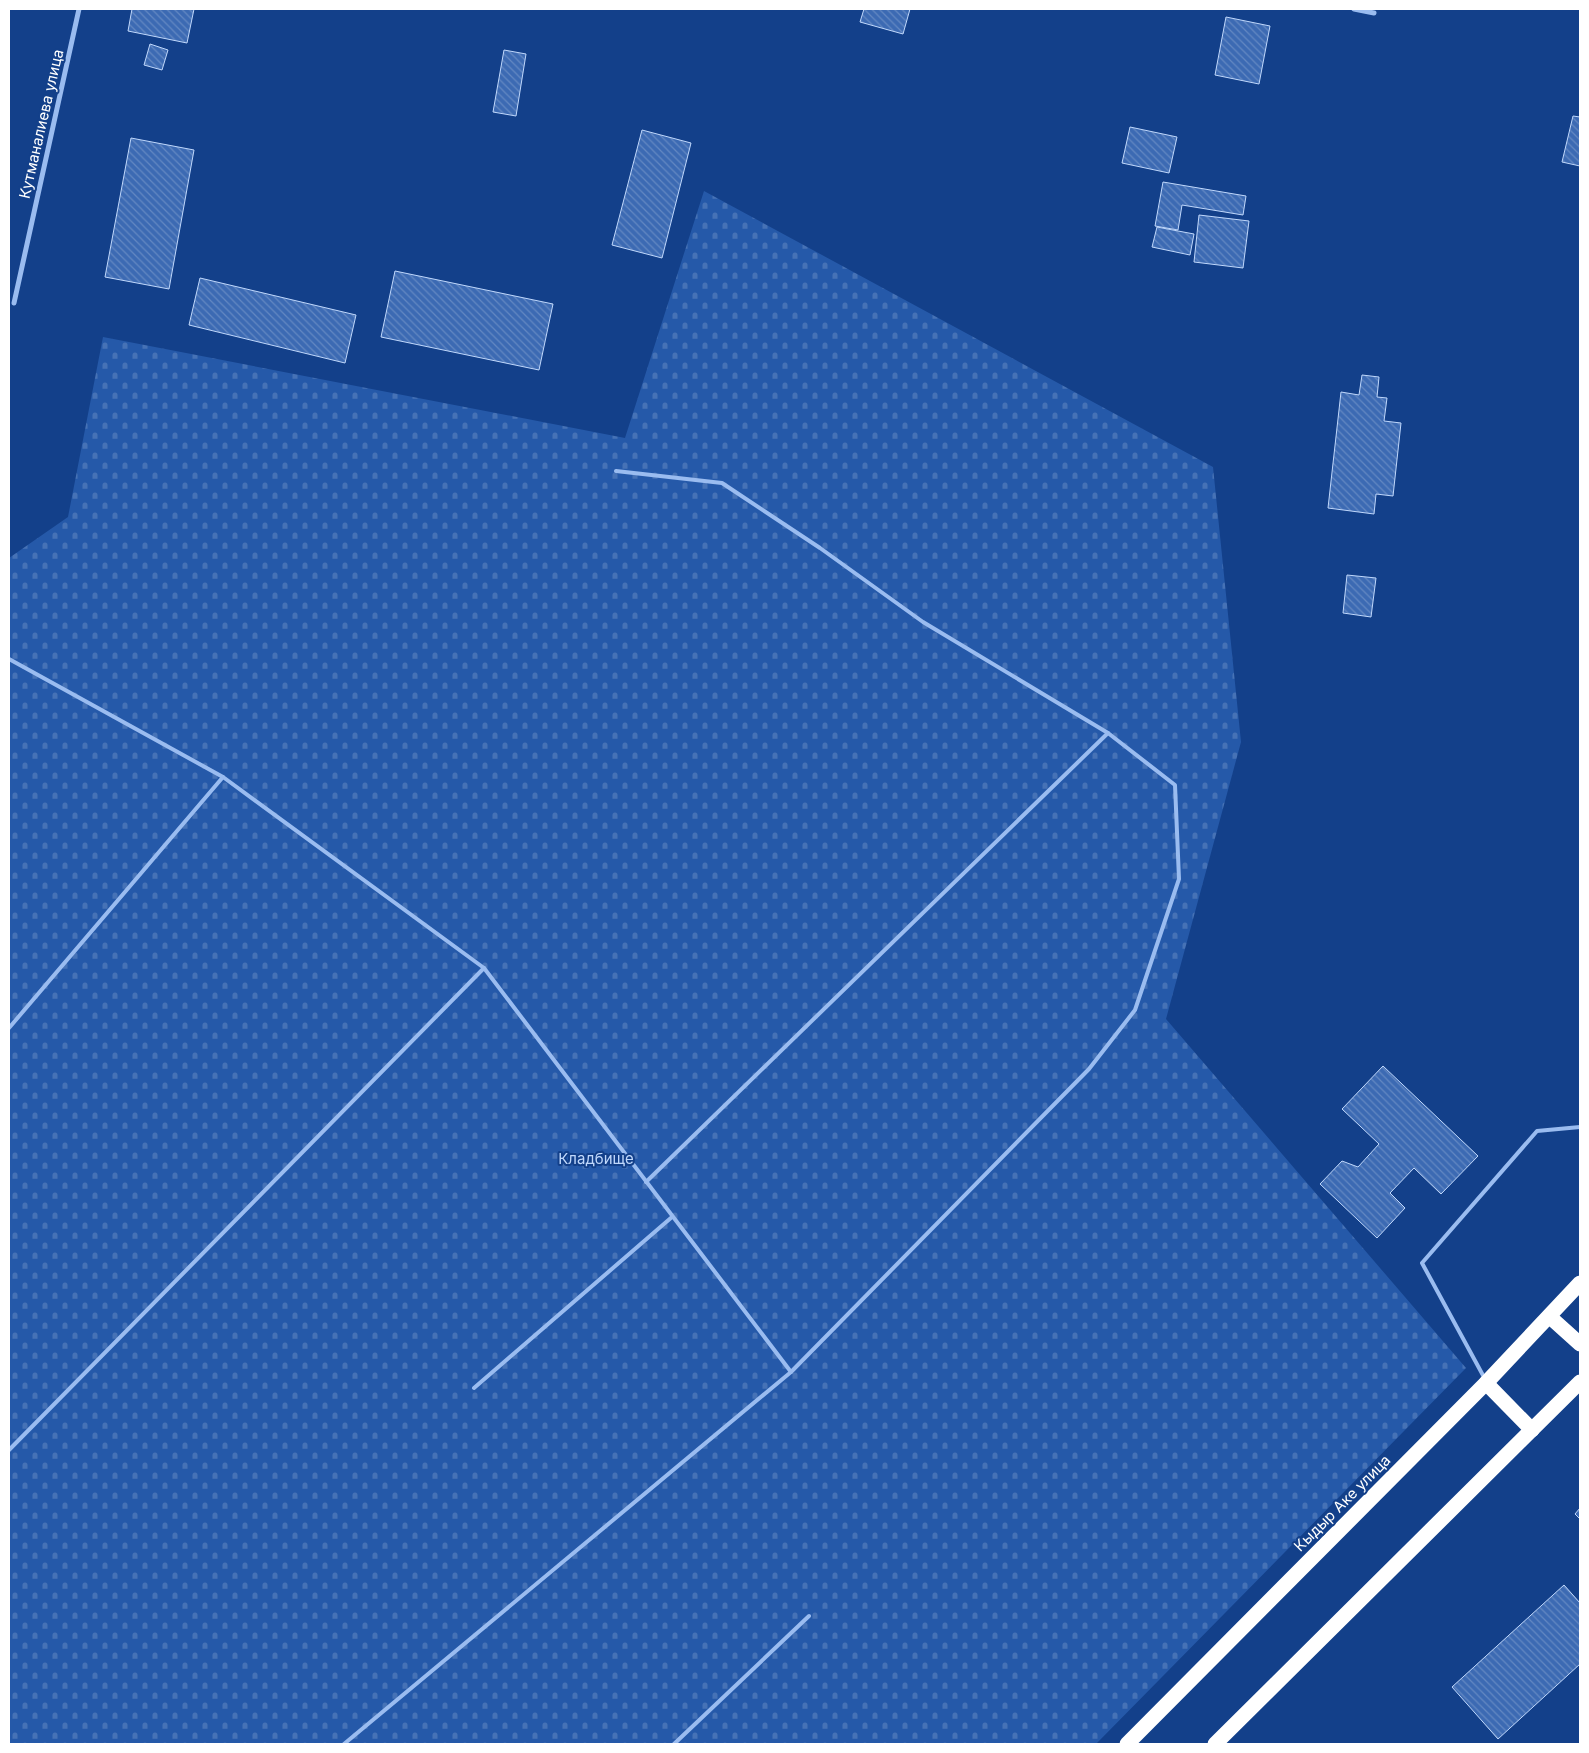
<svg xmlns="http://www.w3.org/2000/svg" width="1589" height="1753" viewBox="0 0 1589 1753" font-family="Inter,sans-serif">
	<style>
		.cemetery { fill: url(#cemetery-stones) }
		.building { fill: url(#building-back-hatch); stroke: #c0d8fc }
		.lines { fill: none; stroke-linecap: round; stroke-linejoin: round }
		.lane { stroke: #9abcf0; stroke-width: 4 }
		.street { stroke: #9abcf0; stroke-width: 5 }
		.highway { stroke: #fff; stroke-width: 15 }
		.labels { text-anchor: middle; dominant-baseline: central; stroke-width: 4; stroke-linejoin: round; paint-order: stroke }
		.street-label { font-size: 15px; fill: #fff; stroke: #13408a }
		.park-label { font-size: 15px; fill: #c0d8fc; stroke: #13408a }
	</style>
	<defs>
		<pattern id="cemetery-stones" width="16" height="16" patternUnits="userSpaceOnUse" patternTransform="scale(1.25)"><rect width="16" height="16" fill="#2559a9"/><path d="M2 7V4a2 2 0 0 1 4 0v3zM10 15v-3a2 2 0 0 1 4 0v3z" fill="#4672b6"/></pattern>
		<pattern id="building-back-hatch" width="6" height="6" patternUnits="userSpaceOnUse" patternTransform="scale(1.25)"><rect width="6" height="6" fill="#3c6ab3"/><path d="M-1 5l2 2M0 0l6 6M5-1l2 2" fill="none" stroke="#6388c2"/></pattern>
	</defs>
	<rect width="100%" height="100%" fill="#13408a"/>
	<path class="cemetery" d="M704,191l509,276 28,275 -75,277 300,349 -370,376h-1087v-1186l59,-41 35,-180 522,101z"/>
	<g class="building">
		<path d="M132,9h62l-7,34 -59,-12z"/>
		<path d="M864,9h46l-7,25 -43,-12z"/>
		<path d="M1226,17l44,9 -11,58 -44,-9z"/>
		<path d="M150,44l18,6 -6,20 -18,-5z"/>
		<path d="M504,50l22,4 -10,62 -23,-4z"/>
		<path d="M1573,116l7,1v49l-18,-4z"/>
		<path d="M1130,127l47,10 -8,36 -47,-10z"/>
		<path d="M642,130l49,13 -29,115 -50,-13z"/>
		<path d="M131,138l63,12 -25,139 -64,-12z"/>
		<path d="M1163,182l83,14 -3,19 -61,-10 -4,25 -23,-4z"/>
		<path d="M1199,215l50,6 -6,47 -49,-6z"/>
		<path d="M1157,227l37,7 -4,21 -38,-8z"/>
		<path d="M395,271l158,33 -14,66 -158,-33z"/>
		<path d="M200,278l156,37 -11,48 -156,-38z"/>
		<path d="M1362,375l17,2 -2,20 10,1 -3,23 17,2 -8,73 -17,-2 -2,20 -46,-6 13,-116 18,3z"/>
		<path d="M1347,575l29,3 -5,39 -28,-4z"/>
		<path d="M1383,1066l95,90 -37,38 -27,-26 -24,25 15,15 -28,30 -57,-54 22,-23 16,6 21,-23 -37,-35z"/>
		<path d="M1580,1508v11l-5,-5z"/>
		<path d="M1564,1585l16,18v61l-82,75 -46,-52z"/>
	</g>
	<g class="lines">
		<g class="lane">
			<path d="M616,471l106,12 98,65 103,74 185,111 67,52 4,94 -44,131 -46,59 -298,303"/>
			<path d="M9,659l214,118 261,191 307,404 -447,372"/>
			<path d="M9,1028l214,-251"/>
			<path d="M646,1182l462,-449"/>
			<path d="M1485,1379l-63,-116 115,-132 43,-4"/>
			<path d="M474,1388l198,-171"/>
			<path d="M9,1450l475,-482"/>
			<path d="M674,1744l135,-128"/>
		</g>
		<g class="street">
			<path d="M1354,9l20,4"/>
			<path d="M14,303l65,-294"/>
		</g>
		<g class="highway">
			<path d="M1550,1317l30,27"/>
			<path d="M1486,1383l46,47"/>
			<path d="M1127,1744l359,-361 94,-100"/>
			<path d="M1215,1744l365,-362"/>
		</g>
	</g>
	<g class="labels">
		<g class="street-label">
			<text transform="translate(41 124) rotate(-77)">Кутманалиева улица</text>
			<text transform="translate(1342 1503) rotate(-45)">Кыдыр Аке улица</text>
		</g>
		<g class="park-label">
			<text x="596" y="1158">Кладбище</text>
		</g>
	</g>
	<rect width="1589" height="1753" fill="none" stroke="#ffffff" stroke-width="20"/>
</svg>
